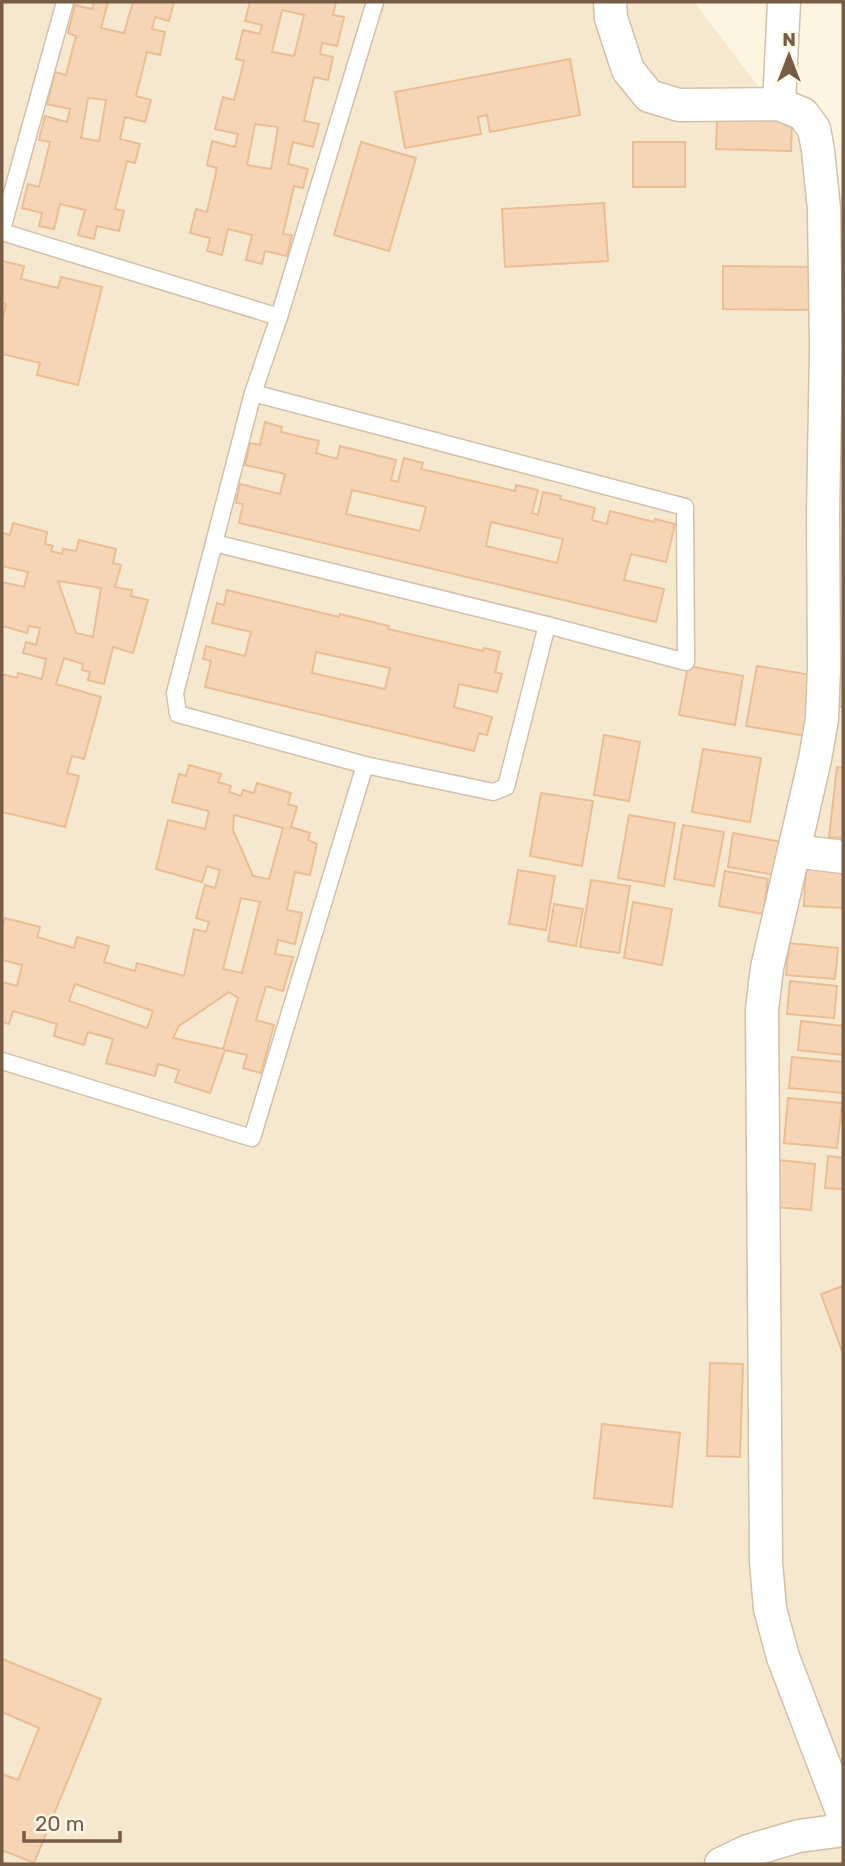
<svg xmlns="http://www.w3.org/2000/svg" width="845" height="1866" viewBox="0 0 845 1866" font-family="Rubik,sans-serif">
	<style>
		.residential { fill: #f6e8cf }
		.building { fill: #f6d5b6; stroke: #eabd95; stroke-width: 2; fill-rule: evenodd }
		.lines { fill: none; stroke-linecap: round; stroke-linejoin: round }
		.lane-casing { stroke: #d2c0aa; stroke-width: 19 }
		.street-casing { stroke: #d2c0aa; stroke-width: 35 }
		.lane { stroke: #fff; stroke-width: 16 }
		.street { stroke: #fff; stroke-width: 32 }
	</style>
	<rect width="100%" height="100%" fill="#fef5e1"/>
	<path class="residential" d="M2,2h692l149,195v1667h-841z"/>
	<g class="building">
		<path d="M94,2h14l-7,26 23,5 9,-31h41l-5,19 -14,-4 -3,12 13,3 -5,23 -13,-3 -11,44 15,4 -6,22 -20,-5 -5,22 20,5 -5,19 -8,-2 -12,48 9,2 -5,20 -22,-5 -3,13 -16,-4 7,-25 -25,-6 -6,25 -15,-3 3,-13 -20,-5 6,-24 11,3 11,-45 -11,-2 6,-24 22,6 3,-13 -23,-5 8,-32 11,3 10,-39 -8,-3 7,-28 17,4zM88,98l18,2 -7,41 -18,-3z"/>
		<path d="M250,2h86l-3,13 11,2 -7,29 -15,-3 -2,11 13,3 -5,23 -14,-3 -10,44 15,3 -6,23 -20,-5 -5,22 20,5 -5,19 -9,-2 -11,48 9,1 -5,21 -22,-5 -3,13 -16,-4 6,-25 -24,-6 -6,26 -15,-4 3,-13 -20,-5 6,-24 11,3 10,-44 -10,-3 5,-24 23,6 3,-13 -23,-5 8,-32 11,3 10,-39 -8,-2 7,-29 17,4 2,-9 -17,-4zM282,10l22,5 -10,41 -22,-4zM255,124l23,3 -7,42 -24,-4z"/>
		<path d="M570,59l10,56 -90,17 -3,-17 -9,2 3,17 -76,14 -10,-56z"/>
		<path d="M717,117l75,2 -1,32 -75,-2z"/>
		<path d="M361,142l55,16 -27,93 -55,-16z"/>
		<rect x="633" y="142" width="52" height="45"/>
		<path d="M604,203l4,58 -103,6 -3,-58z"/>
		<path d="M2,261l22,5 -3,13 37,9 3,-11 41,10 -24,98 -41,-10 3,-12 -38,-9v-32l4,-18 -4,-1z"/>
		<path d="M723,266l91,1 -1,43 -90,-1z"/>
		<path d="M265,422l17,5 -1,5 38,9 -3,12 21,6 3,-13 56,14 -5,20 7,2 6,-24 19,5 -2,6 94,22 1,-6 22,5 -6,23 6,2 5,-23 18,4 -1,3 35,9 -3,12 15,4 3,-13 44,11 1,-3 20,5 -9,38 -35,-8 -7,26 40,9 -8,33 -417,-99 4,-19 -7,-1 4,-19 40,10 5,-20 -40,-9 5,-22 10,2zM352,490l74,17 -6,24 -74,-17zM491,522l72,17 -6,24 -71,-17z"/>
		<path d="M13,523l34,9 -2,12 8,2 -2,5 11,3 1,-5 13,2 3,-11 37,9 -3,14 8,2 -6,22 17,3 -1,6 17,4 -15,53 -20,-6 -9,37 -16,-4 2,-8 -8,-2 1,-6 -19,-6 -8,26 45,13 -17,62 -12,-3 -5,17 12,3 -14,51 -63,-15v-138l15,4 1,-5 24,6 4,-20 -23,-6 3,-11 10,3 4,-17 -11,-2 -2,7 -25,-7v-44l22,5 4,-15 -26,-6v-33l8,2zM58,581l43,7 -8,49 -17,-4z"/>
		<path d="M227,590l112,27 1,-3 49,12 -1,3 95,22 1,-3 16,4 -5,20 7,2 -5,18 -38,-8 -5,23 38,10 -5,18 -8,-2 -5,18 -269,-64 6,-26 -8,-2 3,-13 39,10 6,-24 -39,-9 5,-20 7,2zM316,652l74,16 -5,21 -73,-16z"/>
		<path d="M841,659h2v48l-11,-2z"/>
		<path d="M688,666l55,10 -8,49 -56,-10z"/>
		<path d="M757,666l60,10 -10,60 -61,-10z"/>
		<path d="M604,735l36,7 -11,59 -35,-6z"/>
		<path d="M703,749l58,9 -11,64 -58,-10z"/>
		<path d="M189,765l32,9 -3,8 13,4 -2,6 12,4 2,-6 11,3 3,-10 34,10 -3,11 9,3 -6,20 19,6 -2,7 9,4 -7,31 -15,-3 -8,38 15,3 -7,31 -17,-4 -3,14 18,3 -10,34 -17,-5 -10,34 18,5 -13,48 -18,-5 4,-13 -22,-5 -15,43 -35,-11 4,-12 -21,-6 -3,12 -49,-13 7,-24 -25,-7 -4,13 -30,-9 3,-12 -44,-13 -4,13 -7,-2v-40l15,4 5,-21 -20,-5v-31l3,-11 35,9 -3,10 37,11 3,-11 32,9 -5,16 31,9 2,-8 47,13 10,-47 12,3 3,-10 -13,-4 9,-33 10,3 5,-18 -13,-4 -5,16 -46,-13 12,-49 37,9 4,-18 -37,-9 7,-28 7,2zM234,815l49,13 -14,51 -16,-3 -20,-46zM241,898l19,4 -18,71 -19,-4zM75,984l78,27 -6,17 -78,-27zM229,992l9,6 -15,51 -50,-11 6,-12z"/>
		<path d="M837,767l6,1v70l-14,-1z"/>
		<path d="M541,793l52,8 -11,65 -52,-10z"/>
		<path d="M629,815l46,8 -11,63 -46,-8z"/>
		<path d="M683,825l41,7 -10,54 -40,-7z"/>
		<path d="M733,833l54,10 -5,33 -54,-9z"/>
		<path d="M806,859l37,2v47l-39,-2z"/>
		<path d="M518,870l37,6 -9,54 -37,-6z"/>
		<path d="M725,871l43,8 -5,35 -44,-8z"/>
		<path d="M591,880l39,6 -11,67 -39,-6z"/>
		<path d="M633,902l39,7 -10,56 -38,-7z"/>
		<path d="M554,904l29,5 -7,37 -28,-5z"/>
		<path d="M789,943l49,5 -3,31 -49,-4z"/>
		<path d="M790,981l47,5 -3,32 -47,-4z"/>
		<path d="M801,1021l42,5v29l-45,-5z"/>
		<path d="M792,1057l51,5v31l-54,-5z"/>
		<path d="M788,1098l54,5 -5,45 -53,-5z"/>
		<path d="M828,1156l15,2v31l-18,-1z"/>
		<path d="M779,1160l36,4 -4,46 -37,-3z"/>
		<path d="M843,1286v68l-22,-60z"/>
		<path d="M710,1363l33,1 -3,93 -33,-1z"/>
		<path d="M602,1424l78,9 -8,74 -78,-9z"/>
		<path d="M2,1659l99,40 -67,164 -32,-13v-76l16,6 21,-52 -37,-16z"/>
	</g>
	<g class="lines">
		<g class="lane-casing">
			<g id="lane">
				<path d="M2,229l63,-227"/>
				<path d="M2,232l277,85 -26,76 -78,300 3,21 187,51 -113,373 -250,-77"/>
				<path d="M279,317l96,-315"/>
				<path d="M214,543l333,82 139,37 -1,-155 -432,-114"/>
				<path d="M365,765l128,27 13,-5 41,-162"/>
			</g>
		</g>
		<g class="street-casing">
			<g id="street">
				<path d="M610,2l1,16 17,52 21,26 30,9 100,-1 24,10 11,15 4,21 6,59 2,140 -3,165 1,153 -2,52 -7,40 -48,209 -5,41 4,553 4,47 13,48 60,157"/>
				<path d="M779,104l5,-102"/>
				<path d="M794,851l49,6"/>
				<path d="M721,1864l27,-13 51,-15 44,-6"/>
			</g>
		</g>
		<use href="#lane" class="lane"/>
		<use href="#street" class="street"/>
	</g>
	<rect width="845" height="1866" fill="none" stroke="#775c46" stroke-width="7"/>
	<g transform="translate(789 56)" stroke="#fff8e9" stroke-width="5" paint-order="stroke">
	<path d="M0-5L12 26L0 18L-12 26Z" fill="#775c46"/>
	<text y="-10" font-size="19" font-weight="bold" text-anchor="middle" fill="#775c46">N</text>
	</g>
	<path d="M24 1831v10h96v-10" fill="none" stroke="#775c46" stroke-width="3.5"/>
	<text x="35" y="1831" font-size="21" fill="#775c46" stroke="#fff8e9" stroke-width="5" paint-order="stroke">20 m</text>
</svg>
